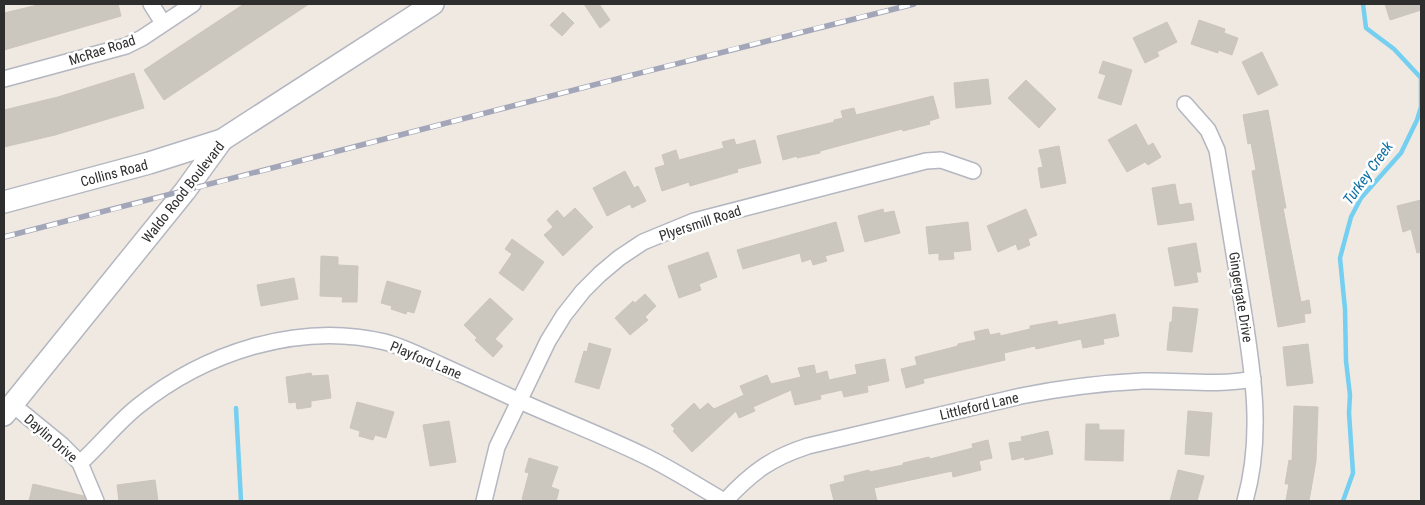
<svg xmlns="http://www.w3.org/2000/svg" width="1425" height="505" viewBox="0 0 1425 505" font-family="'Roboto Condensed',sans-serif">
	<style>
		.lines { fill: none; stroke-linecap: round; stroke-linejoin: round }
		.stream { stroke: #75cff0; stroke-width: 4.5 }
		.building { fill: #cbc7bf; stroke: #cbc5ba }
		.street-casing { stroke: #b4b7c1; stroke-width: 18 }
		.secondary-casing { stroke: #b4b7c1; stroke-width: 24 }
		.street { stroke: #fff; stroke-width: 15 }
		.secondary { stroke: #fff; stroke-width: 21 }
		.rail-casing { stroke: #a3a6b8; stroke-width: 5.5 }
		.rail { stroke: #fff; stroke-width: 4; stroke-dasharray: 11; stroke-linecap: butt }
		.labels { text-anchor: middle; dominant-baseline: central; stroke-width: 5; stroke-linejoin: round; paint-order: stroke }
		.street-label { font-size: 14px; fill: #2e2e2e; stroke: #fff }
		.water-label { font-size: 15px; font-style: italic; fill: #0d6fa3; stroke: #fff }
	</style>
	<rect width="100%" height="100%" fill="#efe9e1"/>
	<g class="lines">
		<g class="stream">
			<path d="M236,408l5,93"/>
			<path d="M1343,501l10,-28 -4,-60 1,-18 -4,-34 -1,-52 -5,-51 11,-41 10,-19 40,-45 16,-33 4,-13v-29l-27,-29 -28,-21 -3,-24"/>
		</g>
	</g>
	<g class="building">
		<path d="M42,4h76l3,12 -117,34v-37z"/>
		<path d="M244,4h65l-145,96 -20,-30z"/>
		<path d="M584,4h15l11,16 -10,8z"/>
		<path d="M1385,4h36v6l-31,10z"/>
		<path d="M563,12l11,11 -12,13 -12,-11z"/>
		<path d="M1199,20l26,9 -1,4 14,5 -6,17 -14,-5v3l-27,-9z"/>
		<path d="M1167,22l10,20 -20,10 2,4 -14,7 -12,-25z"/>
		<path d="M1262,52l16,33 -20,10 -16,-33z"/>
		<path d="M1103,61l29,9 -11,35 -23,-7 8,-23 -7,-2z"/>
		<path d="M134,73l10,35 -89,27 -51,12v-37l54,-13z"/>
		<path d="M988,79l3,25 -35,4 -2,-25z"/>
		<path d="M1026,80l30,29 -17,19 -31,-30z"/>
		<path d="M933,96l6,22 -10,3 1,3 -27,7 -1,-2 -82,22v2l-23,5v-2l-14,4 -6,-24 57,-14v-2l9,-2 -2,-7 13,-3 2,7z"/>
		<path d="M1268,110l18,98h-3l18,94 8,-2 2,13 -7,1 1,8 -27,5 -26,-156 4,-1 -5,-27 -3,1 -5,-29z"/>
		<path d="M1136,124l12,22 5,-3 8,14 -13,8 -3,-3 -18,10 -19,-32z"/>
		<path d="M734,139l2,6 19,-5 6,23 -24,6 1,3 -48,14 -1,-4 -27,9 -7,-23 10,-3 -3,-10 14,-5 3,10 45,-12 -2,-6z"/>
		<path d="M1059,146l7,37 -25,5 -3,-20 5,-1 -4,-17z"/>
		<path d="M625,171l9,17 4,-2 8,15 -14,7 -2,-4 -23,12 -14,-28z"/>
		<path d="M1175,184l4,21 12,-2 3,17 -36,5 -6,-37z"/>
		<path d="M1421,200v52l-4,1 -6,-24 -8,3 -6,-26z"/>
		<path d="M575,208l18,19 -30,29 -19,-21 9,-8 -6,-7 10,-10 7,8z"/>
		<path d="M883,209l1,4 10,-2 6,22 -35,9 -7,-26z"/>
		<path d="M1026,209l11,26 -9,4 2,6 -12,5 -2,-6 -18,8 -11,-26z"/>
		<path d="M836,222l8,29 -19,5 2,5 -14,4 -2,-6 -9,3 -2,-9 -57,16 -6,-19z"/>
		<path d="M968,222l3,28 -18,2 1,7 -15,1v-7l-10,1 -3,-27z"/>
		<path d="M512,239l32,23 -21,29 -24,-18 13,-19 -7,-5z"/>
		<path d="M1196,243l5,29h-5l2,10 -23,4 -7,-38z"/>
		<path d="M708,252l9,25 -18,7 2,6 -22,8 -11,-32z"/>
		<path d="M321,256l17,1v8l20,1 -1,36h-15l1,-5 -23,-1z"/>
		<path d="M294,278l4,21 -37,7 -4,-21z"/>
		<path d="M387,281l34,10 -7,22 -7,-2 -1,3 -15,-5 1,-3 -11,-3z"/>
		<path d="M645,294l11,12 -11,11 3,3 -18,15 -15,-17 18,-17 2,2z"/>
		<path d="M490,298l23,21 -18,20 8,7 -10,11 -18,-17 2,-2 -13,-13z"/>
		<path d="M1173,307l25,2 -6,43 -25,-2 3,-28h2z"/>
		<path d="M1115,314l4,22 -16,3 1,5 -21,4 -2,-9 -45,10 -1,-3 -31,7 1,7 -82,19 1,4 -18,5 -5,-19 16,-4 -2,-8 43,-11v-2l18,-4 -2,-8 14,-3 2,6 10,-2v3l30,-7v-3l27,-5 1,4z"/>
		<path d="M589,343l22,6 -12,40 -24,-7 9,-31 3,1z"/>
		<path d="M1308,344l5,39 -26,3 -4,-39z"/>
		<path d="M885,359l4,22 -22,5 1,6 -24,5 -2,-7 -22,5 1,4 -26,6 -4,-15 -38,17 2,4 -16,7 -3,-7 -44,41 -19,-21 2,-2 -4,-4 23,-22 6,7 8,-7 6,6 30,-14 -4,-9 27,-11 4,9 30,-7 -3,-9 16,-3 2,9 11,-3 2,9 28,-6 -2,-9z"/>
		<path d="M311,373l1,3 16,-1 3,23 -20,3v6l-14,2 -1,-7 -7,1 -3,-26z"/>
		<path d="M357,402l37,10 -8,26 -11,-3 -2,5 -14,-4 1,-5 -10,-3z"/>
		<path d="M1294,406l24,1 -2,54 -7,40 -23,-1 3,-16h-4l4,-24 3,1z"/>
		<path d="M1188,411l24,2 -3,43 -24,-2z"/>
		<path d="M449,421l7,41 -26,4 -7,-41z"/>
		<path d="M1086,424h13v6h25l-1,31 -38,-1z"/>
		<path d="M1048,431l5,23 -28,6 -1,-3 -12,3 -3,-17 13,-2 -1,-4z"/>
		<path d="M988,440l4,18 -13,3 2,9 -28,7 -1,-6 -78,17 3,13h-43l-4,-16 15,-4 -1,-5 25,-6 1,2 33,-7v-2l26,-6 1,2 43,-11 -1,-4z"/>
		<path d="M529,458l29,9 -7,20 8,3 -3,11h-28l-6,-2 7,-26 -4,-1z"/>
		<path d="M1178,470l26,6 -7,25h-27z"/>
		<path d="M155,480l3,21h-39l-2,-16z"/>
		<path d="M33,484l51,12 2,5h-57z"/>
	</g>
	<g class="lines">
		<g class="street-casing">
			<g id="street">
				<path d="M151,4l12,19"/>
				<path d="M4,79l122,-33 16,-8 51,-34"/>
				<path d="M1185,104l23,26 9,20c8,47 15,93 23,140 11,70 25,141 5,211"/>
				<path d="M13,405l49,40 18,18 16,38"/>
				<path d="M80,463c20,-18 36,-39 57,-56 67,-54 161,-86 248,-65 19,5 38,15 56,23 24,11 48,22 72,33 44,20 89,37 132,58 27,13 53,30 79,45"/>
				<path d="M484,501l13,-54 51,-106 16,-26 19,-24 17,-17 19,-16 24,-16 51,-21 232,-60 15,-1 32,11"/>
				<path d="M725,501c27,-29 46,-43 83,-55l213,-50c40,-8 81,-13 122,-15 37,-1 74,5 110,-2"/>
			</g>
		</g>
		<g class="secondary-casing">
			<g id="secondary">
				<path d="M4,202l145,-39 73,-23"/>
				<path d="M4,415l181,-224 37,-51 211,-136"/>
			</g>
		</g>
		<use href="#street" class="street"/>
		<use href="#secondary" class="secondary"/>
		<g class="rail-casing">
			<path id="rail" d="M4,237c304,-77 606,-158 910,-233"/>
		</g>
		<use href="#rail" class="rail"/>
	</g>
	<g class="labels">
		<g class="street-label">
			<text transform="translate(102 50) rotate(-18)">McRae Road</text>
			<text transform="translate(114 173) rotate(-15)">Collins Road</text>
			<text transform="translate(183 192) rotate(-52)">Waldo Rood Boulevard</text>
			<text transform="translate(700 223) rotate(-18)">Plyersmill Road</text>
			<text transform="translate(1241 297) rotate(81)">Gingergate Drive</text>
			<text transform="translate(426 360) rotate(23)">Playford Lane</text>
			<text transform="translate(979 406) rotate(-13)">Littleford Lane</text>
			<text transform="translate(51 438) rotate(41)">Daylin Drive</text>
		</g>
		<g class="water-label">
			<text transform="translate(1368 173) rotate(-54)">Turkey Creek</text>
		</g>
	</g>
	<rect width="1425" height="505" fill="none" stroke="#2e2e2e" stroke-width="10"/>
</svg>
